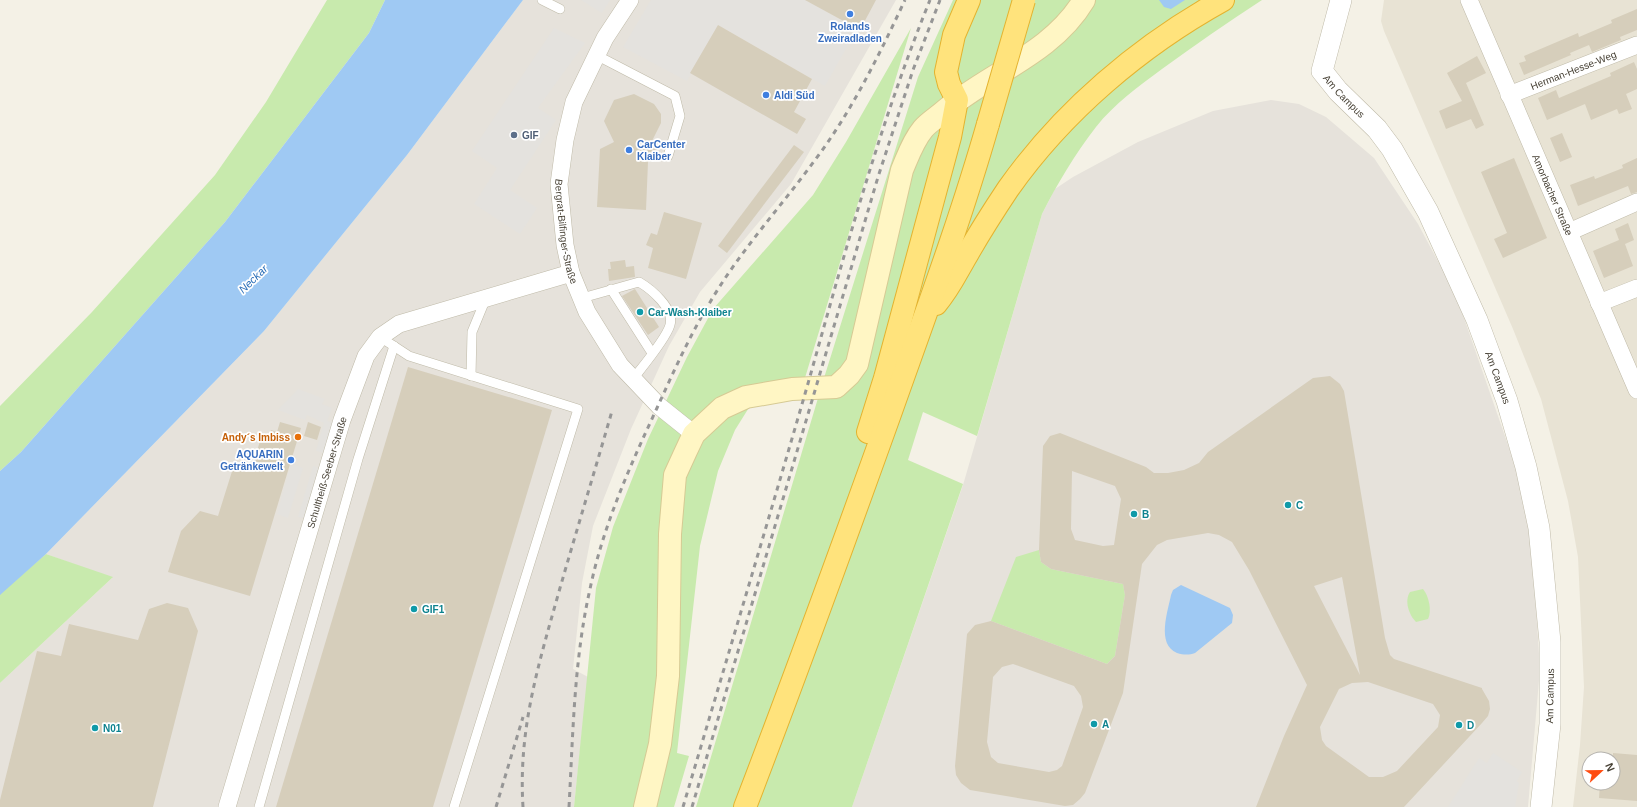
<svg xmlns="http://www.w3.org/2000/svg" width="1637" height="807" viewBox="0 0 1637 807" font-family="Helvetica,sans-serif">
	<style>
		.residential { fill: #e8e3d4; fill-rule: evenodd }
		.industrial { fill: #e6e2db }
		.green { fill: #c8eaad }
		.parking { fill: #e4e2de }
		.water { fill: #9fc9f3 }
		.building { fill: #d6cebb; fill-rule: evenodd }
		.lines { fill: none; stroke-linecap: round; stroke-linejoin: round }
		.service-casing { stroke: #bfbaa8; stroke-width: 10 }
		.minor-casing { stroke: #bfbaa8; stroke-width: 18 }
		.tertiary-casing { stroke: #bfbaa8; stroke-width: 22 }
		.secondary-casing { stroke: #d6ca94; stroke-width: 24 }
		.trunk-casing { stroke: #e4b330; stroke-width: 24 }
		.service { stroke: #fff; stroke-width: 9 }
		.minor { stroke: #fff; stroke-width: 17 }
		.tertiary { stroke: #fff; stroke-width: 21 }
		.secondary { stroke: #fff6c4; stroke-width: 22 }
		.trunk { stroke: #ffe37c; stroke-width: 22 }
		.rail { stroke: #969696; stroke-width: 3; stroke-dasharray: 5 5; stroke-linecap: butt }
		.trunk-bridge-casing { stroke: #e4b330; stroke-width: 24; stroke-linecap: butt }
		.trunk-bridge { stroke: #ffe37c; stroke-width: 22 }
		.shop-dot { fill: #3f7fe0; stroke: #fff; stroke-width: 1.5 }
		.service-dot { fill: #5c6f8a; stroke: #fff; stroke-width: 1.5 }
		.culture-dot { fill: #0f9aa8; stroke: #fff; stroke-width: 1.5 }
		.food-dot { fill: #e8710a; stroke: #fff; stroke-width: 1.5 }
		.labels { text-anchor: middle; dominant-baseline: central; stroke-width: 3.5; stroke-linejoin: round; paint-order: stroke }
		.shop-label { font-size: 10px; font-weight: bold; fill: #366cbe; stroke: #fff; text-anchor: start }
		.street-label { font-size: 10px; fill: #474135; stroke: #fff }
		.service-label { font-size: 10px; font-weight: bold; fill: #4e5e75; stroke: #fff; text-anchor: start }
		.culture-label { font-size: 10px; font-weight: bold; fill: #0d838f; stroke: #fff; text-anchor: start }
		.food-label { font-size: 10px; font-weight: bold; fill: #c56008; stroke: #fff; text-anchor: end }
		.water-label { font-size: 11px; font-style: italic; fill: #296db7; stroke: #fff }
	</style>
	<rect width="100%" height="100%" fill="#f4f1e6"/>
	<path class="residential" d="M1384,0h253v807h-64l7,-62 4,-58 -6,-130 -10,-56 -27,-102 -28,-70 -129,-298 -3,-10zM1589,759h24v24h-24z"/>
	<g class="industrial">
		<path d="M523,0h373l-105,184 -91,108 -31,54 -38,83 -38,97 -11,57 -9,86 15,8 -14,130h-574v-124l112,-105 -66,-24 218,-223 143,-176z"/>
		<path d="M1271,100l28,4 27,13 48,41 44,66 38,71 60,173 15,65 9,136 -12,138h-676l111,-322 79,-271 13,-25 18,-12 65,-35 75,-31z"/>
	</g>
	<g class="green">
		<path d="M327,0h58l-16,33 -144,189 -204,230 -21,19v-65l92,-94 123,-137 51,-73z"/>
		<path d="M953,0h309c-34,22 -67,45 -100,69 -23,17 -48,35 -66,58 -21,27 -39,57 -54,87l-65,222 -54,-24 -15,48 55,24 -111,323h-156l128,-429 94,-301z"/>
		<path d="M911,28l-110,363 -51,15 -15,24 -17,41 -18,75 -23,207 12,3 -15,51h-100l22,-219 17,-61 35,-88 39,-82 26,-48 100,-114 33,-53z"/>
		<path d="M1039,550l2,12 10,7 72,15 2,11 -10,61 -8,8 -116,-43 25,-64z"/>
		<path d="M46,554l67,23 -113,106v-90z"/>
		<path d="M1423,589c6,7 9,22 5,30l-12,3c-7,-7 -12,-21 -6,-30z"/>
	</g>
	<g class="parking">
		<path d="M581,0h29l-8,13z"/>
		<path d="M651,0h154l52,29 -32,57 -107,-61 -31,56 -64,-34z"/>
		<path d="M554,28l31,15 -47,65 18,12 -46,70 27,18 -17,26 -46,-30 23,-36 -25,-17z"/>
		<path d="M298,389l27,10 -3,5 10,4 -5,13 13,4 -8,30 -16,-4 8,-28 -17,-8 -2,5 -27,-10z"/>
		<path d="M291,463l12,5 -15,50 -11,-4z"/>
		<path d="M313,466l14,5 -14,49 -15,-3z"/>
		<path d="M1493,753l29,19 -5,9 2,2 -4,24h-67l31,-49 8,5z"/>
	</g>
	<g class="water">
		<path d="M385,0h138l-116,155 -143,176 -218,223 -46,41v-124l21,-19 204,-230 144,-189z"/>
		<path d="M1159,0h26l-14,9 -7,-2z"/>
		<path d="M1181,585l49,23 3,7 -1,8 -37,30c-6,2 -11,2 -18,0 -21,-9 -9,-42 -6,-58l2,-5z"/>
	</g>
	<g class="building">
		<path d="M805,0h71l-16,30z"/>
		<path d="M1637,9v21l-17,7 1,3 -29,12 -3,-7 -19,8 1,2 -47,20 -5,-12 7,-2 -2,-5 54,-23 1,4 33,-14 -1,-3z"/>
		<path d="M718,25l94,54 -18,33 12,7 -9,15 -107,-61z"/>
		<path d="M1477,56l9,17 -20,10 18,42 -8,4 -5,-10 -25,10 -7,-18 23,-10 -15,-28z"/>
		<path d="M1634,62l3,7v20l-11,5 6,15 -13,5 -2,-5 -26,11 -6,-16 -38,16 -9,-22 18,-8 3,8 52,-22 -1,-3z"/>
		<path d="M634,94l20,10 7,10v9l-10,20 8,9 -11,10 -2,48 -49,-3 3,-58 14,-7 -10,-21 10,-21z"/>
		<path d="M1562,133l10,24 -12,5 -10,-24z"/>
		<path d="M794,145l10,7 -77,101 -9,-7z"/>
		<path d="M1514,158l33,80 -44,20 -9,-19 13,-6 -26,-61z"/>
		<path d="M1637,158v34l-6,2 -3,-8 -50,20 -8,-21 24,-9 1,3 28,-11 -1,-3z"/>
		<path d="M664,212l38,11 -16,56 -38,-11 5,-20 -7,-3 5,-12 6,2z"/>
		<path d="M1628,223l6,17 -9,4 8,22 -29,12 -11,-27 26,-11 -4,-11z"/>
		<path d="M625,260l1,7 8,-1 1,11 -26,4 -1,-12h3l-1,-7z"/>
		<path d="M635,289l24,38 -11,8 -26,-39z"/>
		<path d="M408,367l144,43 -119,397h-157z"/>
		<path d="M1330,376l10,8 4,7 41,247 5,17 4,4 88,29v1l7,12 1,8 -2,7 -6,7 -78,84h-148l28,-71 23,-51 -58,-115 -17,-28 -13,-7 -11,-2 -41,7 -10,5 -15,19 -19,129 -38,100 -5,6 -7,6 -8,1 -95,-16 -9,-7 -5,-8 -1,-9 12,-132 8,-9 16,-4 116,43 8,-8 10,-61 -2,-11 -72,-15 -10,-7 -2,-12 4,-104 7,-10 10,-3 86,34 8,6h14l16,-3 15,-7 9,-11 105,-74zM1072,471l43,15 6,13 -7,46 -11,1 -28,-6 -4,-11zM1342,577l18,98 -46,-89zM1013,664l61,22 7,10 2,11 -21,59 -5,4 -8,2 -51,-9 -7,-6 -4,-15 6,-65 9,-10zM1368,682l65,22 7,11 -2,12 -41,44 -14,6h-14l-43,-31 -4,-6 -2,-13 19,-38 13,-6z"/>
		<path d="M280,422l21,6 -51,168 -82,-24 13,-41 19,-20 18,5 16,-51 17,5 10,-32 7,2 3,-10 6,2z"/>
		<path d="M308,422l13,5 -4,13 -13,-4z"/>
		<path d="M167,603l21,5 10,23 -45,176h-153v-7l37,-149 24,5 8,-32 69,16 11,-31z"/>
		<path d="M1613,753l24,2v46l-38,-3 1,-15h13z"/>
	</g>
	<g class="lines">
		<g class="service-casing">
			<g id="service">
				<path d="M542,0l18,9"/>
				<path d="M596,55l79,41 5,20 -12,40"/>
				<path d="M611,289l41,64"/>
				<path d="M582,298l57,-16c12,7 36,27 31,43 -4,14 -27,41 -37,54"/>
				<path d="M380,337l29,19 169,53 -124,398"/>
				<path d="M471,376l1,-44 14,-34"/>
				<path d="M259,807l99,-348 36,-113"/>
			</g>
		</g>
		<g class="minor-casing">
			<g id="minor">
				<path id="s1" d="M630,0l-25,38 -31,64 -9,38 -6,44 6,61 6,28 16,39 33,53 39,41 35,28"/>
				<path id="s2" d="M1469,0l168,390"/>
				<path id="s3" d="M1509,95l128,-50"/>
				<path d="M1569,232l68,-30"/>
				<path d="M1599,303l38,-15"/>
				<path id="s4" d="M227,807l115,-387 24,-64 14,-19 19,-13 172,-51"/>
			</g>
		</g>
		<g class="tertiary-casing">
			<g id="tertiary">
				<path id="s5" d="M1341,0l-19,71 16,20 39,38 15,20 36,63 49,108 30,81 19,66 13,61 11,114v82l-9,83"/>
			</g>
		</g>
		<g class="secondary-casing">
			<path id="secondary" d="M645,807l15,-63 8,-68 2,-142 5,-59 11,-24 8,-17 28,-26 24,-11 46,-8 44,-2 13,-12 8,-11 45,-194c6,-14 11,-29 21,-41 5,-6 13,-11 19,-16 46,-40 109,-58 142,-113"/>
		</g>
		<g class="trunk-casing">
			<g id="trunk">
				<path d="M936,304c15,-18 20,-31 32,-51 12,-21 26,-43 40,-64 55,-78 132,-143 215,-189"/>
				<path d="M868,432l17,-54 65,-241 7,-37 -8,-16 -3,-12 8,-37 15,-35"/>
				<path d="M745,807c50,-130 98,-262 145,-393 34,-96 70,-192 98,-290"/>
			</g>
		</g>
		<use href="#service" class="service"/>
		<use href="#minor" class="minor"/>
		<use href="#tertiary" class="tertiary"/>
		<use href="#secondary" class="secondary"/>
		<use href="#trunk" class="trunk"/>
		<g class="rail">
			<path d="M496,807l27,-90"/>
			<path d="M523,807c-5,-79 16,-144 37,-219 17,-59 35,-118 52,-177"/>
			<path d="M569,807c4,-73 5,-147 21,-218 13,-63 40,-123 67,-181 16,-35 32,-71 52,-104 30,-52 71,-96 106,-144 37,-49 64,-105 90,-160"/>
			<path d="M683,807c42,-142 85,-285 126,-427 36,-128 71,-257 121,-380"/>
			<path d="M692,807l186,-630 35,-107 27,-70"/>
		</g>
		<g class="trunk-bridge-casing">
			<path id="trunk-bridge" d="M988,124l36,-124"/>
		</g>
		<use href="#trunk-bridge" class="trunk-bridge"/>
	</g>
	<g class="shop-dot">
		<circle cx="850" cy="14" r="4"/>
		<circle cx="766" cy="95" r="4"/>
		<circle cx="629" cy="150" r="4"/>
		<circle cx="291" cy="460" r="4"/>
	</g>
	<circle class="service-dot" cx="514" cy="135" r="4"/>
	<g class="culture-dot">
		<circle cx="640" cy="312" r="4"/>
		<circle cx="1288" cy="505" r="4"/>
		<circle cx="1134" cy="514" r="4"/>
		<circle cx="414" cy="609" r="4"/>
		<circle cx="1094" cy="724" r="4"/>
		<circle cx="1459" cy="725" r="4"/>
		<circle cx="95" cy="728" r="4"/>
	</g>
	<circle class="food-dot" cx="298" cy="437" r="4"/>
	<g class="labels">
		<g class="shop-label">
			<text x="850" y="26" text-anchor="middle">Rolands<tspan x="850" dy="12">Zweiradladen</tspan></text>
			<text x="774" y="95">Aldi Süd</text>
			<text x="637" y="144">CarCenter<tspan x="637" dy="12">Klaiber</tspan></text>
			<text x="283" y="454" text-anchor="end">AQUARIN<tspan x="283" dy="12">Getränkewelt</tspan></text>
		</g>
		<g class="street-label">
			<text stroke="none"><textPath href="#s3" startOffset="69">Herman-Hesse-Weg</textPath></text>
			<text stroke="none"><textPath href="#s5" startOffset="107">Am Campus</textPath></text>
			<text stroke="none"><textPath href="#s2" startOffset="212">Amorbacher Straße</textPath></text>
			<text stroke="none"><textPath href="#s1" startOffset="248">Bergrat-Bilfinger-Straße</textPath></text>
			<text stroke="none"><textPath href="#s5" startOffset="431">Am Campus</textPath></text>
			<text stroke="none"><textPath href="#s4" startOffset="349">Schultheiß-Seeber-Straße</textPath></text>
			<text transform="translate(1550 696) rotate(-89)">Am Campus</text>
		</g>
		<g class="service-label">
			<text x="522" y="135">GIF</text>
		</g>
		<g class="culture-label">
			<text x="648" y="312">Car-Wash-Klaiber</text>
			<text x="1296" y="505">C</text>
			<text x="1142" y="514">B</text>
			<text x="422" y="609">GIF1</text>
			<text x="1102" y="724">A</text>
			<text x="1467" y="725">D</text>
			<text x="103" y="728">N01</text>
		</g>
		<g class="food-label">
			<text x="290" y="437">Andy´s Imbiss</text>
		</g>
		<g class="water-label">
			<text transform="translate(253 279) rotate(-44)">Neckar</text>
		</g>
	</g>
	<g transform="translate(1601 771) rotate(68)"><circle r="19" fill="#ffffff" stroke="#b5b3ae"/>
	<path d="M0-3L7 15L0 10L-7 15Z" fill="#ff4c11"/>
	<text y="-6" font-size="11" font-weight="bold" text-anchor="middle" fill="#474135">N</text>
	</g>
</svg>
